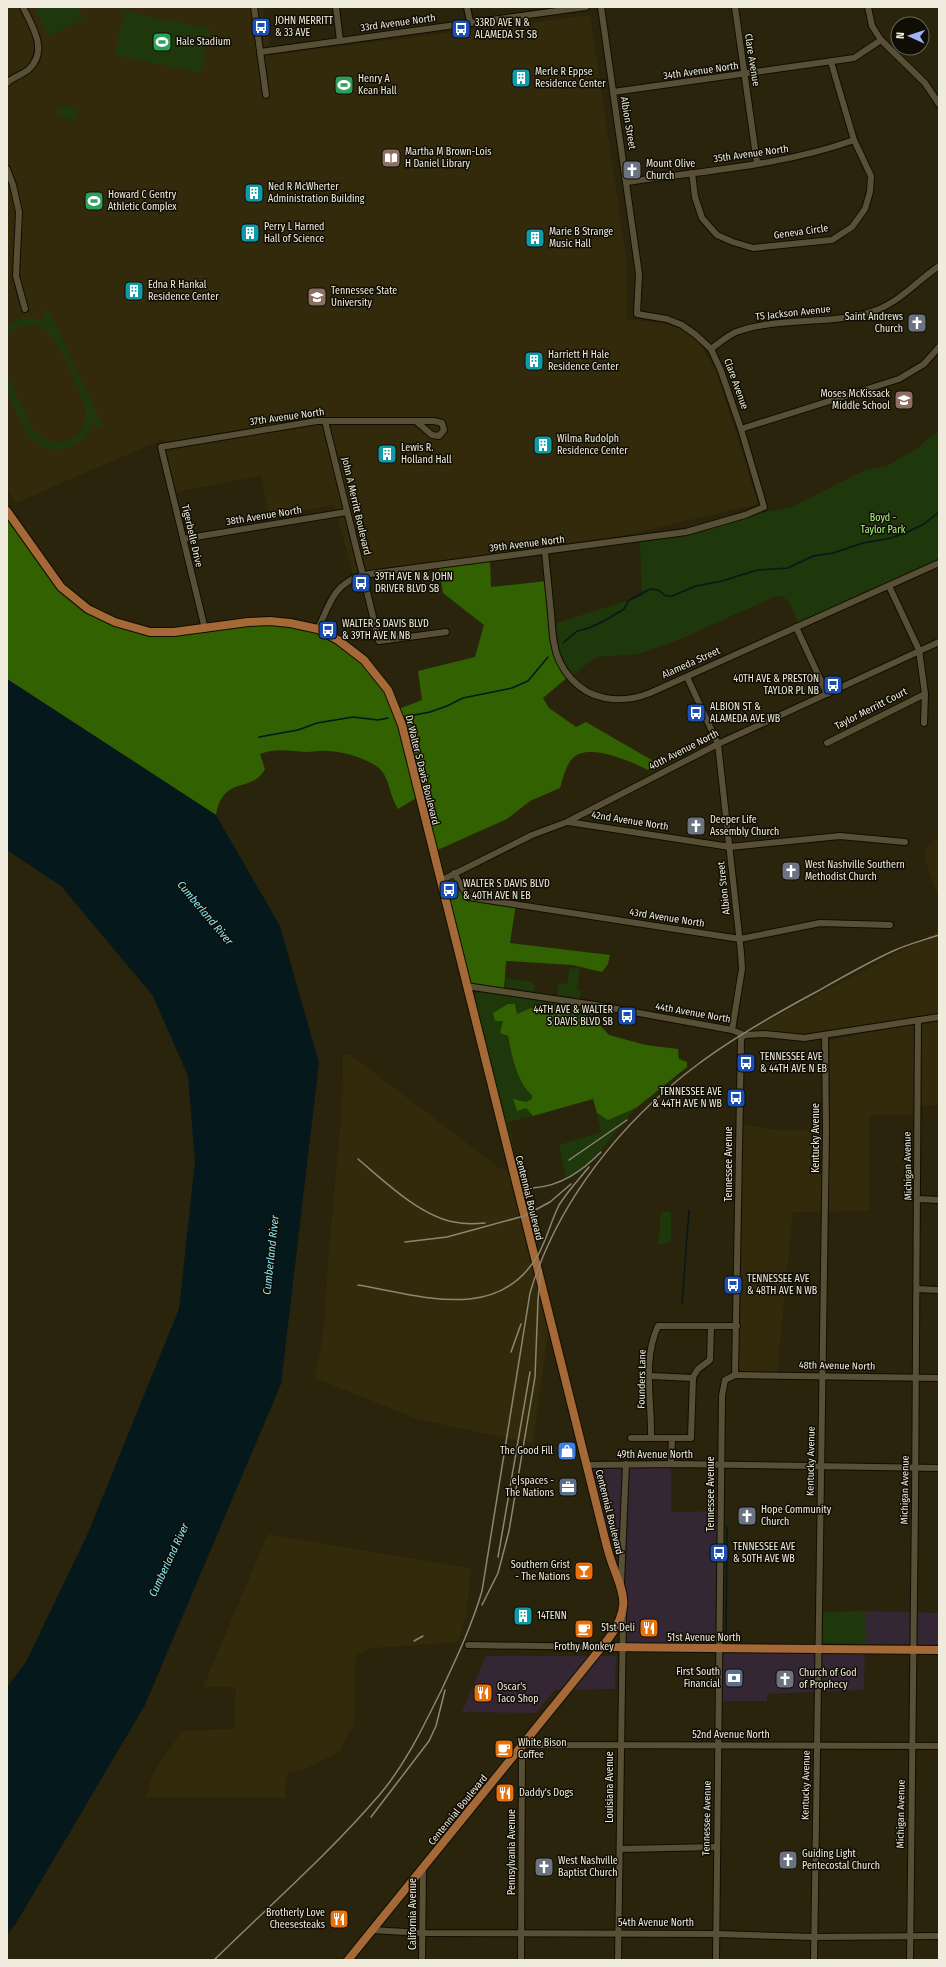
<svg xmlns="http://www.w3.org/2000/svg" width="946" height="1967" viewBox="0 0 946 1967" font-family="'Fira Sans Condensed',sans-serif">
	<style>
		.commercial { fill: #342632 }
		.built { fill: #322a0a }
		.green { fill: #1e380b }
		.forest { fill: #316100 }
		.water { fill: #05181b }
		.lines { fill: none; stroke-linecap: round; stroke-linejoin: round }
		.stream { stroke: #05181b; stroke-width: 1.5 }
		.minor-casing { stroke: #120d00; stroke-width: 8 }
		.major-casing { stroke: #120d00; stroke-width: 10 }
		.minor { stroke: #575037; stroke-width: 6 }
		.major { stroke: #a56837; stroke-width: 8 }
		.rail { stroke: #8b8673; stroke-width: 1.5 }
		.labels { text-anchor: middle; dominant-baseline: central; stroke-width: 3; stroke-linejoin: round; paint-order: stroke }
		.poi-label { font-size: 10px; fill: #efecdd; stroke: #100d04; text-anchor: start }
		.street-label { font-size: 10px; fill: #efecdd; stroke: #100d04 }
		.park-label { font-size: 10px; fill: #b1f688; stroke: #100d04 }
		.water-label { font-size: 11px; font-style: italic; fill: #87e9f9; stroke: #100d04 }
	</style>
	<rect width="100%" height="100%" fill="#2a240c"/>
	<g class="commercial">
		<path d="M671,1464v48l49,-1 -1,137 146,1 -1,41 -97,4v7h-49l1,-52 -97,-4 -2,-91 -9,-13 -19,-73z"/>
		<path d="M865,1611l74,2v32l-74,-1z"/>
		<path d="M486,1656h130l-1,33 -60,1 -19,23 -74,-1z"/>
	</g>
	<g class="built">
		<path d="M7,7h256l8,48 319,-40 36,242 1,62 40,5 16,6 17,13 16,27 42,134 -132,31 -273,39 -19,-69 -65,11 -8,-40 -87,16 -11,-53 -147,64 -9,-13z"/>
		<path d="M935,840h4v58l-15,-40 3,-10z"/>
		<path d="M939,931v87l-135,20 -62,-4z"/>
		<path d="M939,1019v86l-21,1 -1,9h-47l-1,96 -76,1 -16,163h-42l4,-252 35,7h52l4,-14v-76z"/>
		<path d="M343,1055h8l147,112 24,9 29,135 -18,133 -116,-25 -102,-41 9,-50 4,-67 14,-155z"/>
		<path d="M268,1534l203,34 -5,48 -8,26 -85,6 -17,7 -2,71 -5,6 -9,20 -33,16 -20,5 -2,25 -139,-1 7,-24 29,-42 52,-2 2,-42h-33z"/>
	</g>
	<g class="green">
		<path d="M34,7h43l7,12 -35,17z"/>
		<path d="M124,11l86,18 -9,44 -86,-18z"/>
		<path d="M57,106l21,1 -1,12 -20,-1z"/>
		<path d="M48,310l55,116 -6,3 -4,-8c-8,26 -39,39 -61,18 -6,-6 -23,-40 -25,-49 -1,-5 0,-10 0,-15l24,51c18,31 62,14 54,-21 -6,-15 -24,-59 -34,-70 -12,-14 -32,-13 -44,0v-9c12,-9 25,-10 39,-4l-4,-9z"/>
		<path d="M939,431v129l-141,63c-5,-11 -8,-28 -22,-27l-98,44 -40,14 -42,3 -23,18c-13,-15 -15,-33 -17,-52l86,-27 -2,-54 57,-9 69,-21 26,-5 73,-37 24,-5 32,-19v-2z"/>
		<path d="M570,968l10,1 -3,21 4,1 -1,8 -23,-3 1,-13 9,1z"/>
		<path d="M506,978l27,4 -1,3h3l-1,7 -28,-5z"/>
		<path d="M484,988l111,17 -2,13 -27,-5 -20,2 -15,-7 -14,6 -2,-10 -12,17 11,41 18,33v4l-6,3 -13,-3 13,9 7,8 -25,6 6,26 -7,2 -35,-147 3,-8z"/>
		<path d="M636,1108c-21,23 -41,56 -70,70l-7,-33 42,-13 -4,-19 11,6z"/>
		<path d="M661,1212h10v30l-13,3z"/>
		<path d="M865,1611v33l-44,-1 1,-31z"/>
	</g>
	<g class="forest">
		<path d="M7,511l54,76 27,22 62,23 98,-10 70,7 46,31 32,50 26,-10 -4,-29 57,-14 9,-32 -41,-32 -4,-27 51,-7 1,28 56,-6 7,62 15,33 -26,22 6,10 27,19 10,-5 69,40 -7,8c-16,-8 -58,-27 -74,-13 -8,7 -11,21 -14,31l-30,13 -23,18 -74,33 -15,-55 -20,12c-8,-12 -8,-28 -17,-39 -11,-11 -39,-19 -54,-19 -7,-1 -14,1 -21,1 -16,-1 -30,-4 -46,2l5,15c-13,25 -42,5 -49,46l-209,-136z"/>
		<path d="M454,873l14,24 48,7 -6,39 100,12 -2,9 -6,8 -30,-7 -66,-4 -2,30 -38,-5 -26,-105z"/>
		<path d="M508,1004h7l2,10 14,-6 12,3 3,4 20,-2 12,3 7,-1 8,3 16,17 37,10 32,4 1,10 8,3v5l-51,41 -28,12 -11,-7 -4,-14 -60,17 -7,-8 -9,3 -4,-12 13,3 6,-3v-4c-14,-11 -21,-41 -24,-59l-8,-3 3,-12h-8l-2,-8z"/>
	</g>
	<path class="water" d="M7,679l209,136 64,111 39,137 -38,321 -136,321 -130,220 -8,10v-248l19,-25 62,-129 91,-224 16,-147 -7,-86 -35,-80 -92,-110 -54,-36z"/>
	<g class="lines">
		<g class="stream">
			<path d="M563,643l14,-12 12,-3 15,-7 20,-12 4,-8 22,-12 8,1 8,6h6l24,-10 26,-5 35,-11 31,-2 25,-12 20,-3 30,-10 24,-4 16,-5 21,-10 15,-12"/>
			<path d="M409,716l21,-4 17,-6 16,-8 49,-10 16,-7 20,-24"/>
			<path d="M259,737l39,-7 19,-7 36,-6 25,3 10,-2"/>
			<path d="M682,1304l7,-94"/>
			<path d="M726,1636l1,-109"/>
		</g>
		<g class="minor-casing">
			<g id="minor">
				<path d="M254,7l12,88"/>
				<path d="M336,7l4,34"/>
				<path d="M467,7l3,15"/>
				<path d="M735,7l22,156"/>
				<path d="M868,7l4,19 9,14 44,43 14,21"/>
				<path d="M260,52l326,-45"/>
				<path d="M7,83c6,-7 14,-7 21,-13 21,-19 5,-42 -5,-63"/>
				<path d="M613,92l241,-34 27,-18"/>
				<path d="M7,169l6,16 6,27 -3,64 9,33"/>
				<path d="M692,173l3,24 7,21 15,17 16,7 20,6 79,-8 20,-13 13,-18 5,-17 1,-16 -17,-36 -23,-78"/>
				<path d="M626,182c75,-11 156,-16 228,-42"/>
				<path d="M711,349c8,-6 16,-13 25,-17 44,-16 94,-6 138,-21 26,-9 43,-30 65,-45"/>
				<path d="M325,421l54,220 67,-9"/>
				<path d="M741,429l158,-50 25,-15 15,-17"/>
				<path d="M183,539l164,-27"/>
				<path d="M545,552c2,20 4,41 6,61 1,10 1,20 3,30 4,26 24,50 51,55 16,3 30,1 45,-5l289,-130"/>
				<path d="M889,586l30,64 6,44 -1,29"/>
				<path d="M796,627l31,67"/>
				<path d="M205,629l-44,-182 156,-26h117l8,2 2,7 -5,6 -7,-1 -15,-13"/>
				<path d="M318,629c12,-26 15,-44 44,-54l324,-43 59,-17 19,-8 -23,-78 -20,-58 -10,-22 -15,-14 -14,-10 -15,-6 -30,-5 2,-40 -38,-267"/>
				<path d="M687,677l31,67 23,209 1,16 -10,61"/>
				<path d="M827,743l98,-49"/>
				<path d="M568,822l162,25 110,-11 65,6"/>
				<path d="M454,873l14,24 272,42 80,-16 70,2"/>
				<path d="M440,881l92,-46 35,-13 151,-78 221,-102"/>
				<path d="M466,986l129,19 137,25 12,5 21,-1 39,4 135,-21"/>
				<path d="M918,1199l21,1"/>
				<path d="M917,1289l22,1"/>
				<path d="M735,1375l6,-336 3,-4"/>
				<path d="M735,1375l204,3"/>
				<path d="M650,1376l43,2"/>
				<path d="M631,1438h60l2,-61 5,-8 12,-9 1,-34"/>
				<path d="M651,1438c1,-36 -9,-78 7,-112h79"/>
				<path d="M671,1464l1,-26"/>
				<path d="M587,1465l89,-1 263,4"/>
				<path d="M621,1583l5,-119"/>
				<path d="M468,1645l134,2"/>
				<path d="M620,1849l97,-2"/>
				<path d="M372,1930l50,3 294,1 98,3 125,-1"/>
				<path d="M422,1960l1,-91"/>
				<path d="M521,1960l1,-215 417,1"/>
				<path d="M618,1960l5,-345"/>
				<path d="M716,1960l6,-564 3,-16 10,-5"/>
				<path d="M814,1960l12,-830 -1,-95"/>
				<path d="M910,1960c3,-313 8,-627 8,-940"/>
			</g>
		</g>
		<g class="major-casing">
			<g id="major">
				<path d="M7,511l54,76 27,22 27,13 35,10h24l74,-10 22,-1 20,2 28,6 20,11 26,20 24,30 14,35 205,822c10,40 30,52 2,91l-261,322"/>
				<path d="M602,1647l337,3"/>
			</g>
		</g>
		<use href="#minor" class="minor"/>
		<use href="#major" class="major"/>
		<g class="rail">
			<path d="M358,1159c26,22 62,57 96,63 9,2 21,2 31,1"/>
			<path d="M569,1160l58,-40"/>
			<path d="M533,1188c28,-2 49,-17 68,-36"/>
			<path d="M405,1242l42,-5 77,-21 26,-14 21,-18"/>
			<path d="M358,1285c61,10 140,39 180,-30 9,-16 13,-34 21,-50 8,-13 20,-26 30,-38"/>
			<path d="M511,1352l10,-28"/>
			<path d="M498,1557l32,-185"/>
			<path d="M482,1605l16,-32 11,-42 26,-154 3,-77 3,-30"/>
			<path d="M414,1641l9,-5"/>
			<path d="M371,1817l58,-76 7,-15 9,-36"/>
			<path d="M214,1960c56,-55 116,-107 167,-167 26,-31 43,-68 61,-104 15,-32 30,-64 40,-98l48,-298c27,-91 92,-172 167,-228 37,-28 78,-51 119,-73 25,-14 51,-29 77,-41 15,-7 31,-11 46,-16"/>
		</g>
	</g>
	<defs>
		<g id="bus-square" transform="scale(1)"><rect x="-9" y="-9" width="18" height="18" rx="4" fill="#1a4fb4" stroke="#100d04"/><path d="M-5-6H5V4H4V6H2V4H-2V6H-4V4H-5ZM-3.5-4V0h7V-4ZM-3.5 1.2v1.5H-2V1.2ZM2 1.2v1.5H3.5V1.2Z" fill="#fff"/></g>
		<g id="stadium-square" transform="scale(1)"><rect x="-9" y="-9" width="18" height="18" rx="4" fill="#2e9e5b" stroke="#100d04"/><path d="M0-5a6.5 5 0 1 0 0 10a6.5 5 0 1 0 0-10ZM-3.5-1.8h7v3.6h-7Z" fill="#fff"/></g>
		<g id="building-square" transform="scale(1)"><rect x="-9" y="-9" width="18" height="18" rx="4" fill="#0f9aa8" stroke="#100d04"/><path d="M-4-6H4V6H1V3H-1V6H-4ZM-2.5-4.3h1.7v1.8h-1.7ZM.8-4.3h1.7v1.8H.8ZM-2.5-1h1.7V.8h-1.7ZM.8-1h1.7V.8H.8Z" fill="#fff"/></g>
		<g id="library-square" transform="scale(1)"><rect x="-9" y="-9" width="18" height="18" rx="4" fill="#8d6e63" stroke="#100d04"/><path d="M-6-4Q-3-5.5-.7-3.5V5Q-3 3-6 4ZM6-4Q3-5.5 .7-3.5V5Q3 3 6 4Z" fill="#fff"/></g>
		<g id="church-square" transform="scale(1)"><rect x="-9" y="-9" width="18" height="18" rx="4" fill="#6b7280" stroke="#100d04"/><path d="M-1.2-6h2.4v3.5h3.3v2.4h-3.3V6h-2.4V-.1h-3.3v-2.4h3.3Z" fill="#fff"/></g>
		<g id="university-square" transform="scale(1)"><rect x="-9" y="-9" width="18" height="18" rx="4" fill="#8d6e63" stroke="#100d04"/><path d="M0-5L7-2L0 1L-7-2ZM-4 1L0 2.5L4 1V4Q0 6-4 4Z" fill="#fff"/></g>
		<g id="school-square" transform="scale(1)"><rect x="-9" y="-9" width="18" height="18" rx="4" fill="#8d6e63" stroke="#100d04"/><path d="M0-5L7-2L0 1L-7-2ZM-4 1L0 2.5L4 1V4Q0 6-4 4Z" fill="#fff"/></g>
		<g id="shop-square" transform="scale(1)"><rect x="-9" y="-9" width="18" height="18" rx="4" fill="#3f7fe0" stroke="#100d04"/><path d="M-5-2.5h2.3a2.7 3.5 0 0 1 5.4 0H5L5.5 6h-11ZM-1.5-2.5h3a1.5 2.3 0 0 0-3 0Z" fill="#fff"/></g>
		<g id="office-square" transform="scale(1)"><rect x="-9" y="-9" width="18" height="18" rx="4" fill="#5c6f8a" stroke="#100d04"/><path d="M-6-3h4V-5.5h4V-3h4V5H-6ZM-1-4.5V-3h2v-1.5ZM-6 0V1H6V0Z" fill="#fff"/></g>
		<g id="bar-square" transform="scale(1)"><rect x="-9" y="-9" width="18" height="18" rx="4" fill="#e8710a" stroke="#100d04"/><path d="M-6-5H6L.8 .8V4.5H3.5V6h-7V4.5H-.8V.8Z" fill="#fff"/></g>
		<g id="restaurant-square" transform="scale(1)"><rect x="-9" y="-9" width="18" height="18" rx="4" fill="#e8710a" stroke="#100d04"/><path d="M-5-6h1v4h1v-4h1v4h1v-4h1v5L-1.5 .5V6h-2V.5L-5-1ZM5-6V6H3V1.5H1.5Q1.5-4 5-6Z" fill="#fff"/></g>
		<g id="cafe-square" transform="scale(1)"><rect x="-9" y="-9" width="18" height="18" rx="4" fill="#e8710a" stroke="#100d04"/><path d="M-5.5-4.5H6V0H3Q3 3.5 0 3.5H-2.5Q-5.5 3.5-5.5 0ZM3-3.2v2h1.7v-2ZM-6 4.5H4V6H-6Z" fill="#fff"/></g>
		<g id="bank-square" transform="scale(1)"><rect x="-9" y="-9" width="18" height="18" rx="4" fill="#5c6f8a" stroke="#100d04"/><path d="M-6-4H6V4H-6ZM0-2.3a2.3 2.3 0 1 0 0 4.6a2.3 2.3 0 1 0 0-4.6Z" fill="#fff"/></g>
	</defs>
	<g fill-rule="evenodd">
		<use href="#bus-square" x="261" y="27"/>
		<use href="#bus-square" x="461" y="29"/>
		<use href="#stadium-square" x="162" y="42"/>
		<use href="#building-square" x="521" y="78"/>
		<use href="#stadium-square" x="344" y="85"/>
		<use href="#library-square" x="391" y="158"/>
		<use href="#church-square" x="632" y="170"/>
		<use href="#building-square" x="254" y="193"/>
		<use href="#stadium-square" x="94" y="201"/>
		<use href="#building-square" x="250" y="233"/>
		<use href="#building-square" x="535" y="238"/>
		<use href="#building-square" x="134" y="291"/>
		<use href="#university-square" x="317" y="297"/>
		<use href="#church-square" x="917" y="323"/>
		<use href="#building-square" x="534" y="361"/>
		<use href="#school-square" x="904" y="400"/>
		<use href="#building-square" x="543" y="445"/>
		<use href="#building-square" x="387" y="454"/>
		<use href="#bus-square" x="361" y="583"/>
		<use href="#bus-square" x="328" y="630"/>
		<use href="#bus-square" x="833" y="685"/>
		<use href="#bus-square" x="696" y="713"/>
		<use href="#church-square" x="696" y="826"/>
		<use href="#church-square" x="791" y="871"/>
		<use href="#bus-square" x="449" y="890"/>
		<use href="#bus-square" x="627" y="1016"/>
		<use href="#bus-square" x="746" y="1063"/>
		<use href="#bus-square" x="736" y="1098"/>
		<use href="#bus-square" x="733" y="1285"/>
		<use href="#shop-square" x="567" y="1451"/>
		<use href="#office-square" x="568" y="1487"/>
		<use href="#church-square" x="747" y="1516"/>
		<use href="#bus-square" x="719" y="1553"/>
		<use href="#bar-square" x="584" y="1571"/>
		<use href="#building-square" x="523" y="1616"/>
		<use href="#restaurant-square" x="649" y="1628"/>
		<use href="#cafe-square" x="584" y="1629"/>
		<use href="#bank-square" x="734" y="1678"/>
		<use href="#church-square" x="785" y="1679"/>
		<use href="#restaurant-square" x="483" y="1693"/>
		<use href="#cafe-square" x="504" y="1749"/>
		<use href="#restaurant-square" x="505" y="1793"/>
		<use href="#church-square" x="788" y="1860"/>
		<use href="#church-square" x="544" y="1867"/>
		<use href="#restaurant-square" x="339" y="1919"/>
	</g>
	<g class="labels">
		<g class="poi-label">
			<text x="275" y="21">JOHN MERRITT<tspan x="275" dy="12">&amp; 33 AVE</tspan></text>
			<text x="475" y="23">33RD AVE N &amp;<tspan x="475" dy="12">ALAMEDA ST SB</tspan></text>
			<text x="176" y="42">Hale Stadium</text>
			<text x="535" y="72">Merle R Eppse<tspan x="535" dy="12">Residence Center</tspan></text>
			<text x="358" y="79">Henry A<tspan x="358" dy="12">Kean Hall</tspan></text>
			<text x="405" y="152">Martha M Brown-Lois<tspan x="405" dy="12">H Daniel Library</tspan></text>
			<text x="646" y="164">Mount Olive<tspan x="646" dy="12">Church</tspan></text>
			<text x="268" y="187">Ned R McWherter<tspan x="268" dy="12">Administration Building</tspan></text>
			<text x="108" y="195">Howard C Gentry<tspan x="108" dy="12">Athletic Complex</tspan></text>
			<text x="264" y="227">Perry L Harned<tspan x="264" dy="12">Hall of Science</tspan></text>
			<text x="549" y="232">Marie B Strange<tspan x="549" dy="12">Music Hall</tspan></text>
			<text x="148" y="285">Edna R Hankal<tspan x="148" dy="12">Residence Center</tspan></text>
			<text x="331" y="291">Tennessee State<tspan x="331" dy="12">University</tspan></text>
			<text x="903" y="317" text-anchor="end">Saint Andrews<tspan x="903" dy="12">Church</tspan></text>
			<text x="548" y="355">Harriett H Hale<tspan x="548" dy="12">Residence Center</tspan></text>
			<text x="890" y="394" text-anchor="end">Moses McKissack<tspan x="890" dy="12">Middle School</tspan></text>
			<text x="557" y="439">Wilma Rudolph<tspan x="557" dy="12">Residence Center</tspan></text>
			<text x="401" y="448">Lewis R.<tspan x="401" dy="12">Holland Hall</tspan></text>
			<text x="375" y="577">39TH AVE N &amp; JOHN<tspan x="375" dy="12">DRIVER BLVD SB</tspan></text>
			<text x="342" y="624">WALTER S DAVIS BLVD<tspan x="342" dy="12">&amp; 39TH AVE N NB</tspan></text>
			<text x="819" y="679" text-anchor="end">40TH AVE &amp; PRESTON<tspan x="819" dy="12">TAYLOR PL NB</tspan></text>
			<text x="710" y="707">ALBION ST &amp;<tspan x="710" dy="12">ALAMEDA AVE WB</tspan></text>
			<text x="710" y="820">Deeper Life<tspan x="710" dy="12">Assembly Church</tspan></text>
			<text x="805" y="865">West Nashville Southern<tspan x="805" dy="12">Methodist Church</tspan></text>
			<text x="463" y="884">WALTER S DAVIS BLVD<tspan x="463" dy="12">&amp; 40TH AVE N EB</tspan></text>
			<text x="613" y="1010" text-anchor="end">44TH AVE &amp; WALTER<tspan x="613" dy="12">S DAVIS BLVD SB</tspan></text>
			<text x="760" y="1057">TENNESSEE AVE<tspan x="760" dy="12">&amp; 44TH AVE N EB</tspan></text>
			<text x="722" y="1092" text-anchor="end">TENNESSEE AVE<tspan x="722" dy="12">&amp; 44TH AVE N WB</tspan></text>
			<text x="747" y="1279">TENNESSEE AVE<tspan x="747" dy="12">&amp; 48TH AVE N WB</tspan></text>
			<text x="553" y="1451" text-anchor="end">The Good Fill</text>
			<text x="554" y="1481" text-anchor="end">e|spaces -<tspan x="554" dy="12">The Nations</tspan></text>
			<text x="761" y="1510">Hope Community<tspan x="761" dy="12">Church</tspan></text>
			<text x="733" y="1547">TENNESSEE AVE<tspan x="733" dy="12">&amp; 50TH AVE WB</tspan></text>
			<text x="570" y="1565" text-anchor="end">Southern Grist<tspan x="570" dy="12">- The Nations</tspan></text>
			<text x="537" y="1616">14TENN</text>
			<text x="635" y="1628" text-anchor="end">51st Deli</text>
			<text x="584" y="1647" text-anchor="middle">Frothy Monkey</text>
			<text x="720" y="1672" text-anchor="end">First South<tspan x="720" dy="12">Financial</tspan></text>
			<text x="799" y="1673">Church of God<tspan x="799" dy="12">of Prophecy</tspan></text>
			<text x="497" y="1687">Oscar's<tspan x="497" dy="12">Taco Shop</tspan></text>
			<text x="518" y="1743">White Bison<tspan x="518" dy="12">Coffee</tspan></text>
			<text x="519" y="1793">Daddy's Dogs</text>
			<text x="802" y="1854">Guiding Light<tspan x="802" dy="12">Pentecostal Church</tspan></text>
			<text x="558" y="1861">West Nashville<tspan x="558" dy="12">Baptist Church</tspan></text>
			<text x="325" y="1913" text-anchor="end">Brotherly Love<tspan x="325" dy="12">Cheesesteaks</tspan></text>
		</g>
		<g class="street-label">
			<text transform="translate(398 23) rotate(-8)">33rd Avenue North</text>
			<text transform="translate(752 60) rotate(81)">Clare Avenue</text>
			<text transform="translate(701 71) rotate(-8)">34th Avenue North</text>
			<text transform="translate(628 123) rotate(81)">Albion Street</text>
			<text transform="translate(751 154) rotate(-8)">35th Avenue North</text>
			<text transform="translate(801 232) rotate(-8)">Geneva Circle</text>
			<text transform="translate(793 313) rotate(-6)">TS Jackson Avenue</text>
			<text transform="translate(736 384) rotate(70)">Clare Avenue</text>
			<text transform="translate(287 417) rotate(-8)">37th Avenue North</text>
			<text transform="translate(356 506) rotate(77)">John A Merritt Boulevard</text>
			<text transform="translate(264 516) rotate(-9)">38th Avenue North</text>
			<text transform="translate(192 536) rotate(77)">Tigerbelle Drive</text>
			<text transform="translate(527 544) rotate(-7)">39th Avenue North</text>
			<text transform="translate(691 663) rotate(-24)">Alameda Street</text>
			<text transform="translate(871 709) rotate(-27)">Taylor Merritt Court</text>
			<text transform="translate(684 750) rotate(-27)">40th Avenue North</text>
			<text transform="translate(422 770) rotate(76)">Dr Walter S Davis Boulevard</text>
			<text transform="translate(630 821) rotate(9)">42nd Avenue North</text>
			<text transform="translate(724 888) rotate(-96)">Albion Street</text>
			<text transform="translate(667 918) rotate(9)">43rd Avenue North</text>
			<text transform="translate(693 1013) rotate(10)">44th Avenue North</text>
			<text transform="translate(816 1138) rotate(-90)">Kentucky Avenue</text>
			<text transform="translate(729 1164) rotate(-90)">Tennessee Avenue</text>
			<text transform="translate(908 1166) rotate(-91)">Michigan Avenue</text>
			<text transform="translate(529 1198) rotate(76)">Centennial Boulevard</text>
			<text transform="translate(837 1366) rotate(1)">48th Avenue North</text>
			<text transform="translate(642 1379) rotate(-89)">Founders Lane</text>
			<text x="655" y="1455">49th Avenue North</text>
			<text transform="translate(811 1461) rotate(-89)">Kentucky Avenue</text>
			<text transform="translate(905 1490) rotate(-89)">Michigan Avenue</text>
			<text transform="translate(711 1494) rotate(-90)">Tennessee Avenue</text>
			<text transform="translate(609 1512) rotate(76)">Centennial Boulevard</text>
			<text x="704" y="1638">51st Avenue North</text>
			<text x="731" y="1735">52nd Avenue North</text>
			<text transform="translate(806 1785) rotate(-89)">Kentucky Avenue</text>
			<text transform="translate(610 1787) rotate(-90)">Louisiana Avenue</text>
			<text transform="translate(458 1810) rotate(-51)">Centennial Boulevard</text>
			<text transform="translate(901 1814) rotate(-89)">Michigan Avenue</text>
			<text transform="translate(707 1818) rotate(-89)">Tennessee Avenue</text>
			<text transform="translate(512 1852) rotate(-90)">Pennsylvania Avenue</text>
			<text transform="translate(413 1914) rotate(-90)">California Avenue</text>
			<text x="656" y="1923">54th Avenue North</text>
		</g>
		<g class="park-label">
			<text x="883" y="518">Boyd -<tspan x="883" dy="12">Taylor Park</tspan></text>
		</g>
		<g class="water-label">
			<text transform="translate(205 913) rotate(50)">Cumberland River</text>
			<text transform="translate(271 1255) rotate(-84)">Cumberland River</text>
			<text transform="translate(169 1560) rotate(-65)">Cumberland River</text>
		</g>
	</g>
	<rect width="946" height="1967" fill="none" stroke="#efecdd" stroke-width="16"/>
	<g transform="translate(910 36) rotate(273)"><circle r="19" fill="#100d04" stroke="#69665b"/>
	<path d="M0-3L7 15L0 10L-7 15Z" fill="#9db4fd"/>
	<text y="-6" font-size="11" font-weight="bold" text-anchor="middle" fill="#efecdd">N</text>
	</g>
</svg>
